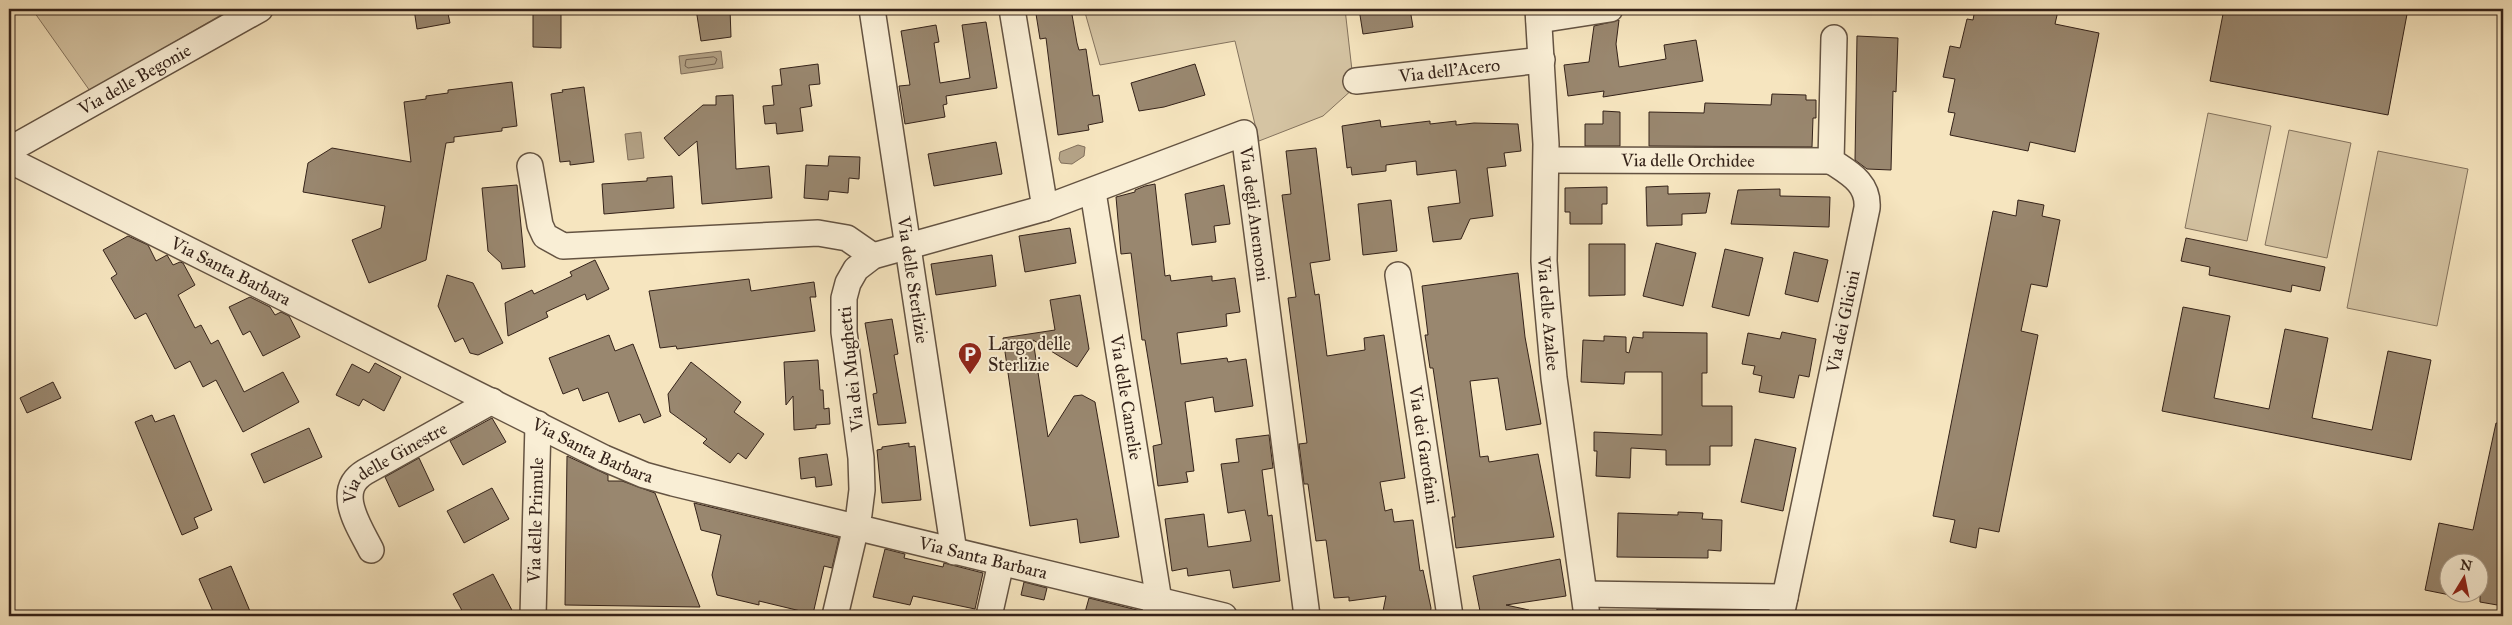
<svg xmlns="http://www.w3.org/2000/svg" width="2512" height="625" viewBox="0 0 2512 625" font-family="'IM FELL Great Primer',serif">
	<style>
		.green { fill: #d5c4a3; stroke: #84735e }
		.water { fill: #b4a387; stroke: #816f5b }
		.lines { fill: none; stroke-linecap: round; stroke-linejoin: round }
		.shore { stroke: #746250; stroke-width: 1 }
		.building { fill: #99876f; stroke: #342219 }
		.minor-casing { stroke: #645342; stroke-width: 28 }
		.minor { stroke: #f9eed5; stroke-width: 25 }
		.labels { text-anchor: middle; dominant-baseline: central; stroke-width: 4; stroke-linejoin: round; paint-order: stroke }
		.street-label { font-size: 18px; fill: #342219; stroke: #f9eed5 }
		.poi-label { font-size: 18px; fill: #342219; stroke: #f9eed5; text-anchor: start }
	</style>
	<rect width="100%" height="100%" fill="#f6e5bf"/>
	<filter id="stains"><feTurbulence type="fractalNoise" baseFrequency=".004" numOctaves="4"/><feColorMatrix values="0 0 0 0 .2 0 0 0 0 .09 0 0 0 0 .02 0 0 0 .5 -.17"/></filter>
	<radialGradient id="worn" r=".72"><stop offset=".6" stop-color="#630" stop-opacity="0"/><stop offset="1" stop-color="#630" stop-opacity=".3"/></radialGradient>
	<g class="green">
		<path d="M32,9h199l-141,82z"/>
		<path d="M1084,9h261l9,79 -31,28 -64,25 -24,-100 -135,24z"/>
		<path d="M2208,113l63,13 -24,115 -62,-13z"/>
		<path d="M2289,130l62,13 -24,115 -62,-13z"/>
		<path d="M2378,151l90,18 -31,157 -90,-18z"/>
	</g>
	<g class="water">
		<path d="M721,51l2,17 -42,6 -2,-18z"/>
		<path d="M641,132l3,26 -16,2 -3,-26z"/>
		<path d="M1078,145l7,2 -1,9 -12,8 -11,-1 -2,-4 1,-7z"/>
	</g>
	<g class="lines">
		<path class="shore" d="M714,57l3,2 -2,5 -27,4 -3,-2 1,-6z"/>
	</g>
	<g class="building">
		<path d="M414,9h33l3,14 -33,6z"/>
		<path d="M533,9h28v39l-28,-1z"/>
		<path d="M696,9h34l1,28 -30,4z"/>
		<path d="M1040,9h31l6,34 2,7 7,-1 7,47 6,-1 4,27 -15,3 1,5 -31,5 -12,-97 -6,1 -4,-25 5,-1z"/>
		<path d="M1359,9h51l3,18 -50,7z"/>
		<path d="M1975,9h73l10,2 -3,13 44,9 -24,119 -45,-10 -2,9 -78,-16 5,-22 -7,-1 7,-33 -12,-2 7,-31 10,2 7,-29 6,1z"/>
		<path d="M2224,9h184l-20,106 -178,-34z"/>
		<path d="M1619,20l-3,24 3,23 47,-8 -2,-14 32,-5 7,41 -100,16 1,-6 -36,5 -4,-31 25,-3 5,-36z"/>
		<path d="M986,22l11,66 -51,8 1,8 -4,1 2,12 -40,7 -6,-38 11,-1 -9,-54 35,-6 3,17 -5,1 6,40 30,-5 -8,-53z"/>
		<path d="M1857,36l41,2 -2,54 -3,-1 -2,79 -24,-1 -12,-9z"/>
		<path d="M818,64l2,20 -11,1 3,21 -12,2 3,23 -26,3 -1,-11 -11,1 -2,-18 11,-1 -2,-19 10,-1 -2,-16z"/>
		<path d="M1195,64l10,31 -41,12 -25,4 -8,-28z"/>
		<path d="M512,82l5,44 -15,2v3l-48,6v5l-8,1 -20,117 -57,23 -17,-43 29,-12 4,-22 -82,-14 5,-29 24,-15 79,14 -7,-60 22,-3v-3l22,-3v-3z"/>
		<path d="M584,87l10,75 -24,3v-4l-10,1 -9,-68 12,-2 -1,-2z"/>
		<path d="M1772,94l34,1v5h10v18h-3l-1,29 -163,-1v-34l55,1 1,-10 66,2z"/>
		<path d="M733,95l3,74 33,-3 3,32 -70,6 -5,-63 -18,15 -15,-18 39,-33h13v-9z"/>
		<path d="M1603,111l17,1v34h-35v-22h18z"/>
		<path d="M1380,120l1,7 49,-6v3l26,-3v4l18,-2 44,1 3,27 -17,2 2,13 -19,2 6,48 -23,3 -9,20 -28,3 -5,-35 32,-4 -4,-33 -39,5 -1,-14 -30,4v6l-34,4 -1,-8 -4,1 -5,-42z"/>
		<path d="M996,142l6,32 -68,12 -6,-32z"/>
		<path d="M1316,148l14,112 -20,3 5,32 4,-1 8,62 38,-6 -1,-12 20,-3 21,143 -25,4 5,29 7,-2 2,13 19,-2 7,51 3,-1 8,38 -1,8h-48l4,-20 -37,5v-4l-15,1 -8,-58 -10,1 -8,-57h-4l-5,-40 8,-1 -19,-145 8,-1 -14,-102 9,-1 -5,-43z"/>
		<path d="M829,156l31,1 -1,22 -10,-1 -1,15 -19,-2 -1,9 -24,-2 2,-33 22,1z"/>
		<path d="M672,176l2,32 -70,6 -2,-30 45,-3v-3z"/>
		<path d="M1155,184l10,92 5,-1 1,6 41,-5v5l23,-3 5,34 -14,2 1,12 -50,7 4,31 46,-6 1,4 18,-3 7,47 -38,6 -2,-15 -28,5 9,69 -8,1 2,10 -30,4 -5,-40 9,-2 -17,-104h-3l-11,-87 -10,1 -5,-57 19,-5v-2l10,-4z"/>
		<path d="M517,185l8,82 -23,2 -1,-6 -13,-12 -6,-63z"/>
		<path d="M1224,185l6,39 -16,2 2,16 -24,3 -7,-51z"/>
		<path d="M1668,186v8l42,-1 -4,20 -24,1v11l-35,1 -1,-39z"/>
		<path d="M1607,187v17h-5v20h-32v-12h-5v-24z"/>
		<path d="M1780,189v7l50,1 -1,30 -98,-3 7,-34z"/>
		<path d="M1391,200l6,51 -34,4 -5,-51z"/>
		<path d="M2018,200l26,5 -2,11 18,4 -13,67 -16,-3 -10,47 17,4 -39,197 -20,-4 -3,20 -26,-6 5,-22 -22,-4 60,-305 23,5z"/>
		<path d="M1070,228l6,35 -51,9 -6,-36z"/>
		<path d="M128,236l20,9 8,16 11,-6 6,10 7,-3 3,1 12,22 -17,10 17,33 6,-3 10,19 7,-4 26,52 39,-20 16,30 -56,30 -27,-52 -13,7 -13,-26 -15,8 -29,-56 -11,6 -24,-41 6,-4 -14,-24z"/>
		<path d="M2186,238l139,29 -5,24 -28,-6 -1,7 -82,-17 1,-8 -29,-6z"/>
		<path d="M1656,243l40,10 -13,53 -40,-10z"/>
		<path d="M1589,244h36v51l-36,1z"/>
		<path d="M1725,249l38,9 -14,58 -37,-9z"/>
		<path d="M1794,252l34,8 -10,42 -33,-8z"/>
		<path d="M992,255l4,31 -60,9 -5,-31z"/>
		<path d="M595,260l14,29 -22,11 -2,-6 -39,18 2,5 -40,19 -3,-33 27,-13 2,4 38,-18 -2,-4z"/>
		<path d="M1518,273l7,64 16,87 -35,6 -8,-52 -28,3 10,76 8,-1 1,6 49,-8 16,83 -98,11 -4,-31h3l-22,-149h-3l-5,-33h3l-6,-49z"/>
		<path d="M447,275l26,8 30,60 -25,12 -8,-2 -7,-15 -8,4 -17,-36z"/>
		<path d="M749,279l2,12 63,-9 2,15h-6l5,34 -138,18 -1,-3 -16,2 -11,-57z"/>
		<path d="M1080,295l9,54 -12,18 -44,-27 15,97 26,-41 8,-1 13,7 24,135 -39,6 -3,-24 -47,7 -27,-188 52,-8 -5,-30z"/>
		<path d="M250,297l20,10 5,8 6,-3 8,4 11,21 -37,19 -13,-25 -7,4 -14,-28z"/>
		<path d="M2183,307l47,9 -16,82 55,11 16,-80 43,9 -16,80 60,12 16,-79 43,9 -20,100 -249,-49z"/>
		<path d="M892,319l6,35 -4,1 12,68 -28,2 -5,-31 4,-1 -12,-70z"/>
		<path d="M1643,332l64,1v40h-5v33h30v40h-22v19h-44v-15l-35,-2 -1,30 -34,-2 1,-25h-3v-19l68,3v-63h-37l-1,12 -43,-2 2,-42 21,1v-5l22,1v15l3,1 4,-16 10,1z"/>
		<path d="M1782,332l34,7 -7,38 -10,-2 -5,23 -35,-6 3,-16 -9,-2 2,-8 -13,-2 6,-31 32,6z"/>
		<path d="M609,335l6,16 18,-7 28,72 -17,7 -4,-9 -21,8 -11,-30 -25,9 -5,-13 -15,6 -14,-36z"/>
		<path d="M818,360l2,30h3l1,19 5,-1 1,16 -14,1v3l-22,2 -1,-34 -7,9 -2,-43z"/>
		<path d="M691,362l50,40 -7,10 30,22 -18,25 -8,-6 -8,10 -27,-20 4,-4 -37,-27 -2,-18z"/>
		<path d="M375,363l26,14 -17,34 -21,-12 -4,7 -23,-11 16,-31 17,9z"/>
		<path d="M53,382l8,16 -34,15 -7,-15z"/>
		<path d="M152,415l3,7 19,-7 38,95 -18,8 4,10 -16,7 -47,-113z"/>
		<path d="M492,418l14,24 -43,23 -13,-24z"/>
		<path d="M2496,423l7,1v90l-4,21 4,1v70l-23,-4v-40h-30v33l-25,-5 14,-67 34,7z"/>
		<path d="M309,428l13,29 -58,26 -13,-29z"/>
		<path d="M1269,435l4,33 -11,2 6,46 4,-1 8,66 -47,7 -3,-18 -42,6 -1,-8 -15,3 -7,-52 39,-5 4,33 43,-6 -6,-31 -17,3 -7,-49 18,-2 -3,-23z"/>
		<path d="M1755,439l41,9 -13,63 -42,-9z"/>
		<path d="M909,443v4l6,-1 6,54 -39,3 -5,-53 5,-1v-2z"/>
		<path d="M827,454l5,31 -16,2 -1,-10 -14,2 -2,-21z"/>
		<path d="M567,456l41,19v6h14l33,12 45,114 -135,-2z"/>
		<path d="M419,458l15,32 -35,17 -14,-30z"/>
		<path d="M492,488l17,31 -45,24 -17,-32z"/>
		<path d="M694,503l145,35 -7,30 -8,-2 -11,48 -54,-13v4l-42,-10 -5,-20 9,-40 -20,-5z"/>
		<path d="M1678,512l25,1 -1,6 20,1 -1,31 -13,-1v8l-91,-1 1,-44 60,2z"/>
		<path d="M885,549l20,5 -1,4 39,9 1,-4 39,10 -8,36 -62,-13 -3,9 -37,-8z"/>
		<path d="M1560,559l6,37 -60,9 23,5 -1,6h-47l-8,-40z"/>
		<path d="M231,566l21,50h-37l-16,-37z"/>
		<path d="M493,574l22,42h-50l-12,-22z"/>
		<path d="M1024,582l23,6 -3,12 -23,-5z"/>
		<path d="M1089,598l52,13 -1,5h-56z"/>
		<path d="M1657,609l68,1v6h-69z"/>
	</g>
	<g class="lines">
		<g class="minor-casing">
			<g id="minor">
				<path id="s1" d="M872,9l82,543"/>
				<path d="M1012,9l33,199"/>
				<path id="s2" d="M1538,9l8,135 -2,117 2,29 8,88 33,238"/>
				<path d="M1539,20l71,-11"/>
				<path id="s3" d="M1356,81l186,-21"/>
				<path id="s4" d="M9,150l251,-141"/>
				<path id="s5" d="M9,160l595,298 40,17 29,8 551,133"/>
				<path id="s6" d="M1547,160l284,1"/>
				<path d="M530,166l10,59 5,11 18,10 255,-13 29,5 26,18"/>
				<path id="s7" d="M1093,192l66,409 -5,15"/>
				<path id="s8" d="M1398,275l52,341"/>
				<path id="s9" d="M371,550c-12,-24 -37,-59 -6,-78l127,-71"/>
				<path d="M1585,594l200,3"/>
				<path id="s10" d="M533,616l5,-192"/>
				<path id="s11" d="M835,616l24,-102 3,-24 -1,-32 -17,-126v-34l4,-15 8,-14 17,-13 172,-48 199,-75 63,483"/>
				<path d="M989,616l12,-53"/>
				<path id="s12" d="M1781,616l86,-408c2,-25 -18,-35 -36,-47l3,-123"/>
			</g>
		</g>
		<use href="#minor" class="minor"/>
	</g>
	<defs>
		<g id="parking-pin" transform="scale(1.25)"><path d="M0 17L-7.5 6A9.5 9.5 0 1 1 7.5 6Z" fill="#8f2418" stroke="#f9eed5"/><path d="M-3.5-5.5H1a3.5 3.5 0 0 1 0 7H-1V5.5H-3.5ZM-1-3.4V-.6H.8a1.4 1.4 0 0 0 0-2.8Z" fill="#fff"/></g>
	</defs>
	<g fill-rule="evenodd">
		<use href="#parking-pin" x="970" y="354"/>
	</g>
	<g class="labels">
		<g class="street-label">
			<text stroke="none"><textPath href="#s3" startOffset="94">Via dell'Acero</textPath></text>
			<text stroke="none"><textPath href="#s4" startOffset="144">Via delle Begonie</textPath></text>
			<text stroke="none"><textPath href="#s6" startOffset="141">Via delle Orchidee</textPath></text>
			<text stroke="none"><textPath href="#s11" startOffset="848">Via degli Anemoni</textPath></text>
			<text stroke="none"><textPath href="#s5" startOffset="248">Via Santa Barbara</textPath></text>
			<text stroke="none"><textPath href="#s1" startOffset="274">Via delle Sterlizie</textPath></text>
			<text stroke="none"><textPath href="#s2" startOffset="305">Via delle Azalee</textPath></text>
			<text stroke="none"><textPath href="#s12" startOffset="301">Via dei Glicini</textPath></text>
			<text transform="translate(851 369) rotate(-96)">Via dei Mughetti</text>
			<text stroke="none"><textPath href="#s7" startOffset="208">Via delle Camelie</textPath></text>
			<text stroke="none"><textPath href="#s8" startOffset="172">Via dei Garofani</textPath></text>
			<text stroke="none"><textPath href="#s5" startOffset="652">Via Santa Barbara</textPath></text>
			<text stroke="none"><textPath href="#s9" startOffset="116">Via delle Ginestre</textPath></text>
			<text stroke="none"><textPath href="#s10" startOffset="96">Via delle Primule</textPath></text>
			<text stroke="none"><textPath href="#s5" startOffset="1058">Via Santa Barbara</textPath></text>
		</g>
		<g class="poi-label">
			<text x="988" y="344">Largo delle<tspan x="988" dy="21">Sterlizie</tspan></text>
		</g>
	</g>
	<rect width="2512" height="625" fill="none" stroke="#f6e5bf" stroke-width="30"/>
	<rect x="10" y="10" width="2492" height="605" fill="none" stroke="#342219" stroke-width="2.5"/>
	<rect x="15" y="15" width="2482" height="595" fill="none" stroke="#342219"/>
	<g transform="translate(2464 578) rotate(10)"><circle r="24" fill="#f9eed5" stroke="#aa9c8a"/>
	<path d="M0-4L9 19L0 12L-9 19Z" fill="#8f2418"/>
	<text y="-8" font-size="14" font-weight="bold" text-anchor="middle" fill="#342219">N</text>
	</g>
	<rect width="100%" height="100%" filter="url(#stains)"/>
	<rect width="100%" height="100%" fill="url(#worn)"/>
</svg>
